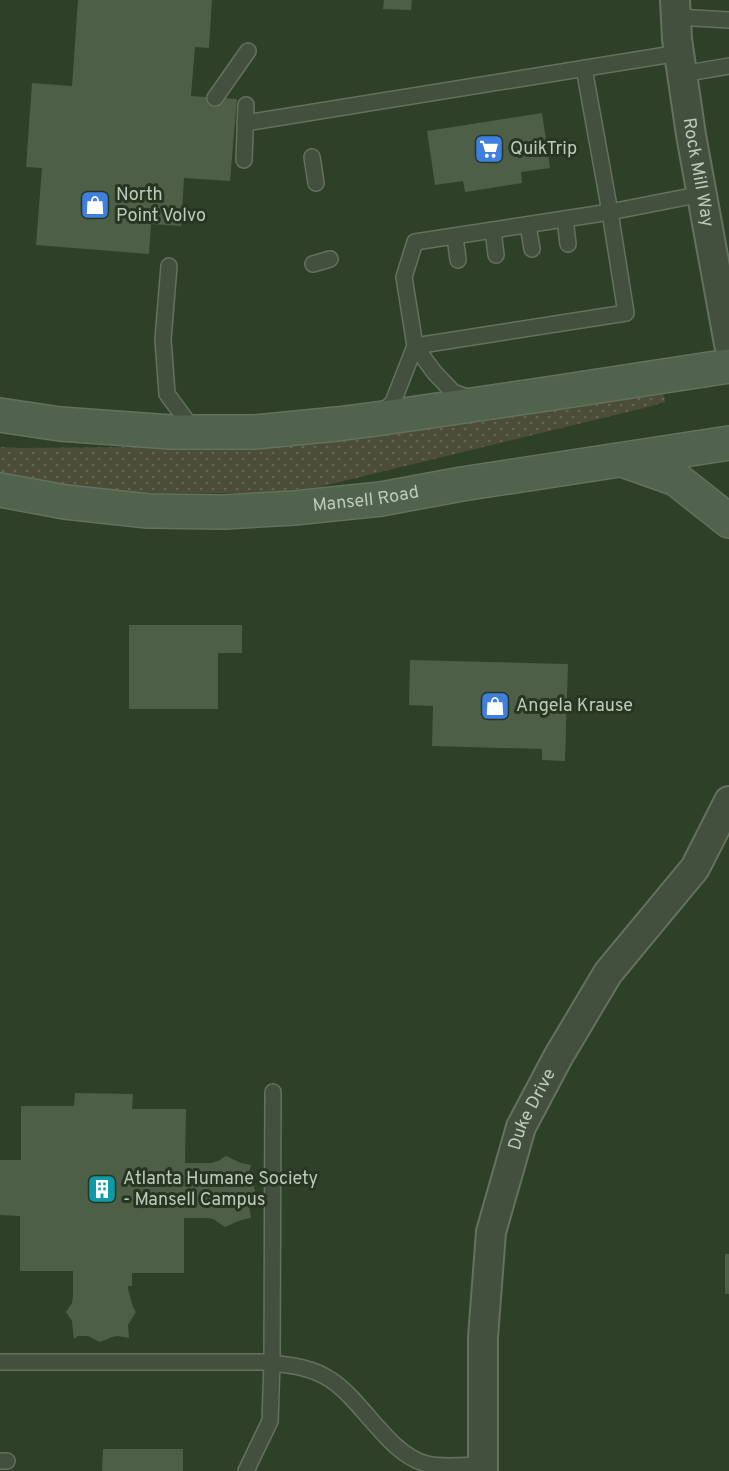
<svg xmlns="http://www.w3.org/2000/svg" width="729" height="1471" viewBox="0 0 729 1471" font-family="Overpass,sans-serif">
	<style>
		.grass { fill: url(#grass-dots) }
		.building { fill: #4d5f46 }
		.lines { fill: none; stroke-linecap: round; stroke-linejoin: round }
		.service-casing { stroke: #63715e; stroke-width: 18 }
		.minor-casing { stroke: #63715e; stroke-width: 32 }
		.secondary-casing { stroke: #63715e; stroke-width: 36 }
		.service { stroke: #42503d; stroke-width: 15 }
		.minor { stroke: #42503d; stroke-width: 28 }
		.secondary { stroke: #50634c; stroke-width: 33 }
		.labels { text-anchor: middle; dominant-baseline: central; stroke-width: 6; stroke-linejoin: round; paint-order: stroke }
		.poi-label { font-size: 18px; fill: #becaba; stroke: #273622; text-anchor: start }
		.street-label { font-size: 18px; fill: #becaba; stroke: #273622 }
	</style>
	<defs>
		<pattern id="grass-dots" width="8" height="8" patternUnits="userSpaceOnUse" patternTransform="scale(1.5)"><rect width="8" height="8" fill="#4c4d38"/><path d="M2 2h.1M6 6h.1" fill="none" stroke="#646553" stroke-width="1.8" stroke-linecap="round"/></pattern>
	</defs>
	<rect width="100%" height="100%" fill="#2f4029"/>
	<path class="grass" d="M660,392l4,4 1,6 -13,4 -333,81 -56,6h-155l-108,-17v-29l20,1 128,-1 61,-3z"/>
	<g class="building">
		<path d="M78,0h134l-3,48 -14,-1 -4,49 46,3 -7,82 -46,-3 -3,48 -30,-2 -2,30 -113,-9 6,-77 -16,-1 6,-84 40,3z"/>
		<path d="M384,0h28l-1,10 -28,-1z"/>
		<path d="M542,113l8,55 -29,4 1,11 -57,9 -2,-11 -28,4 -8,-54z"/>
		<path d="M129,625h113v28h-24v56h-89z"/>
		<path d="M410,660l158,4 -3,97 -23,-1v-11l-110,-3 1,-40 -24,-1z"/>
		<path d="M75,1093l58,1 -1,15h54l-1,54h26l7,-2 8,-5 15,7 10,2 -2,7 6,18 -6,15 2,13 -10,2 -16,7 -12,-8 -6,-1h-23v55h-52v13h-4v3l5,18 3,5 -8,13 1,13 -11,-2 -6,1 -12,5 -12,-6h-10l-4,3 -2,-18 -6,-9 6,-9 1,-7v-25h-53v-55l-20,-1v-55h21v-54h53z"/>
		<rect x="725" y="1254" width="4" height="40"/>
		<path d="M103,1449h80v22h-81z"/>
	</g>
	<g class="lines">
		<g class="service-casing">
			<g id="service">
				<path d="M676,17l53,3"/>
				<path d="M682,74l47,-8"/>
				<path d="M215,98l33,-47"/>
				<path d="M245,123l434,-70"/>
				<path d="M312,157l4,26"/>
				<path d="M244,160l2,-55"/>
				<path d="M565,219l3,25"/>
				<path d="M528,225l4,24"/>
				<path d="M493,230l3,25"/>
				<path d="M455,236l3,24"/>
				<path d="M313,264l17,-5"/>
				<path d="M169,266l-6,73 4,55 28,38"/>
				<path d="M415,346l211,-33 -16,-101 92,-18"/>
				<path d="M469,398l-16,-6 -19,-20 -19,-26 -11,-69 11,-35 195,-30 -26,-144"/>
				<path d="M381,414l12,-12 22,-56"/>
				<path d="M0,1362h264c23,3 47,4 67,18 32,21 58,75 96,84 16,4 39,1 56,1"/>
				<path d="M0,1461h7"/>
				<path d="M246,1471l24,-50 2,-58 1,-271"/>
			</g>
		</g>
		<g class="minor-casing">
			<g id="minor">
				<path id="s1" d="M675,0l2,39 14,96 38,209"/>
				<path id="s2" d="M483,1471v-134l8,-105 30,-105 37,-70 50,-84 87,-105 34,-67"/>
			</g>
		</g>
		<g class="secondary-casing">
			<g id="secondary">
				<path d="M0,415l60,9 111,8h83l83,-8 39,-5 164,-24 189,-29"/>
				<path d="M628,462l48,17 53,42"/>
				<path id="s3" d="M0,490l65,12 83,9 76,1 70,-4 87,-9 81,-15 267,-41"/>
			</g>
		</g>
		<use href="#service" class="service"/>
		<use href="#minor" class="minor"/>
		<use href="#secondary" class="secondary"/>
	</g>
	<defs>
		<g id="supermarket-square" transform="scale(1.5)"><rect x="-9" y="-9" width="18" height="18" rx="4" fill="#3f7fe0" stroke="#273622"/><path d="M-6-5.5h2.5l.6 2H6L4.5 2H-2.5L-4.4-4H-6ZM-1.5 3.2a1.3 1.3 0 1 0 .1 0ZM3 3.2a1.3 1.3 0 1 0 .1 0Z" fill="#fff"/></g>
		<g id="shop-square" transform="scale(1.5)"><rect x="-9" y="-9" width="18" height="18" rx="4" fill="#3f7fe0" stroke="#273622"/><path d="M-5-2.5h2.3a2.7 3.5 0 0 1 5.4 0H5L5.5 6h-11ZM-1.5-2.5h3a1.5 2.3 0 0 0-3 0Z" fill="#fff"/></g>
		<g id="building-square" transform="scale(1.5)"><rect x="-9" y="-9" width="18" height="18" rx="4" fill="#0f9aa8" stroke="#273622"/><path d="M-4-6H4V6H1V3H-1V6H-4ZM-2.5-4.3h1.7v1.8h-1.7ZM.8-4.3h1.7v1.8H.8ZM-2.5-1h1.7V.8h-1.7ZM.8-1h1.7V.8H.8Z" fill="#fff"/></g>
	</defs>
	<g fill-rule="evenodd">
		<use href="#supermarket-square" x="489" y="149"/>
		<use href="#shop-square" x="95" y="205"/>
		<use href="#shop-square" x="495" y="706"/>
		<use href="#building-square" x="102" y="1189"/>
	</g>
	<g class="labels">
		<g class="poi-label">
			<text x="510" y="149">QuikTrip</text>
			<text x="116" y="195">North<tspan x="116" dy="21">Point Volvo</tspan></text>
			<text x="516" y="706">Angela Krause</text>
			<text x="123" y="1179">Atlanta Humane Society<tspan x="123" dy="21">- Mansell Campus</tspan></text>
		</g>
		<g class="street-label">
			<text stroke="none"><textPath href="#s1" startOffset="174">Rock Mill Way</textPath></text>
			<text stroke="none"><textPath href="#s3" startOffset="368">Mansell Road</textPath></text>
			<text stroke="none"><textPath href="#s2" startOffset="369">Duke Drive</textPath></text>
		</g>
	</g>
</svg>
